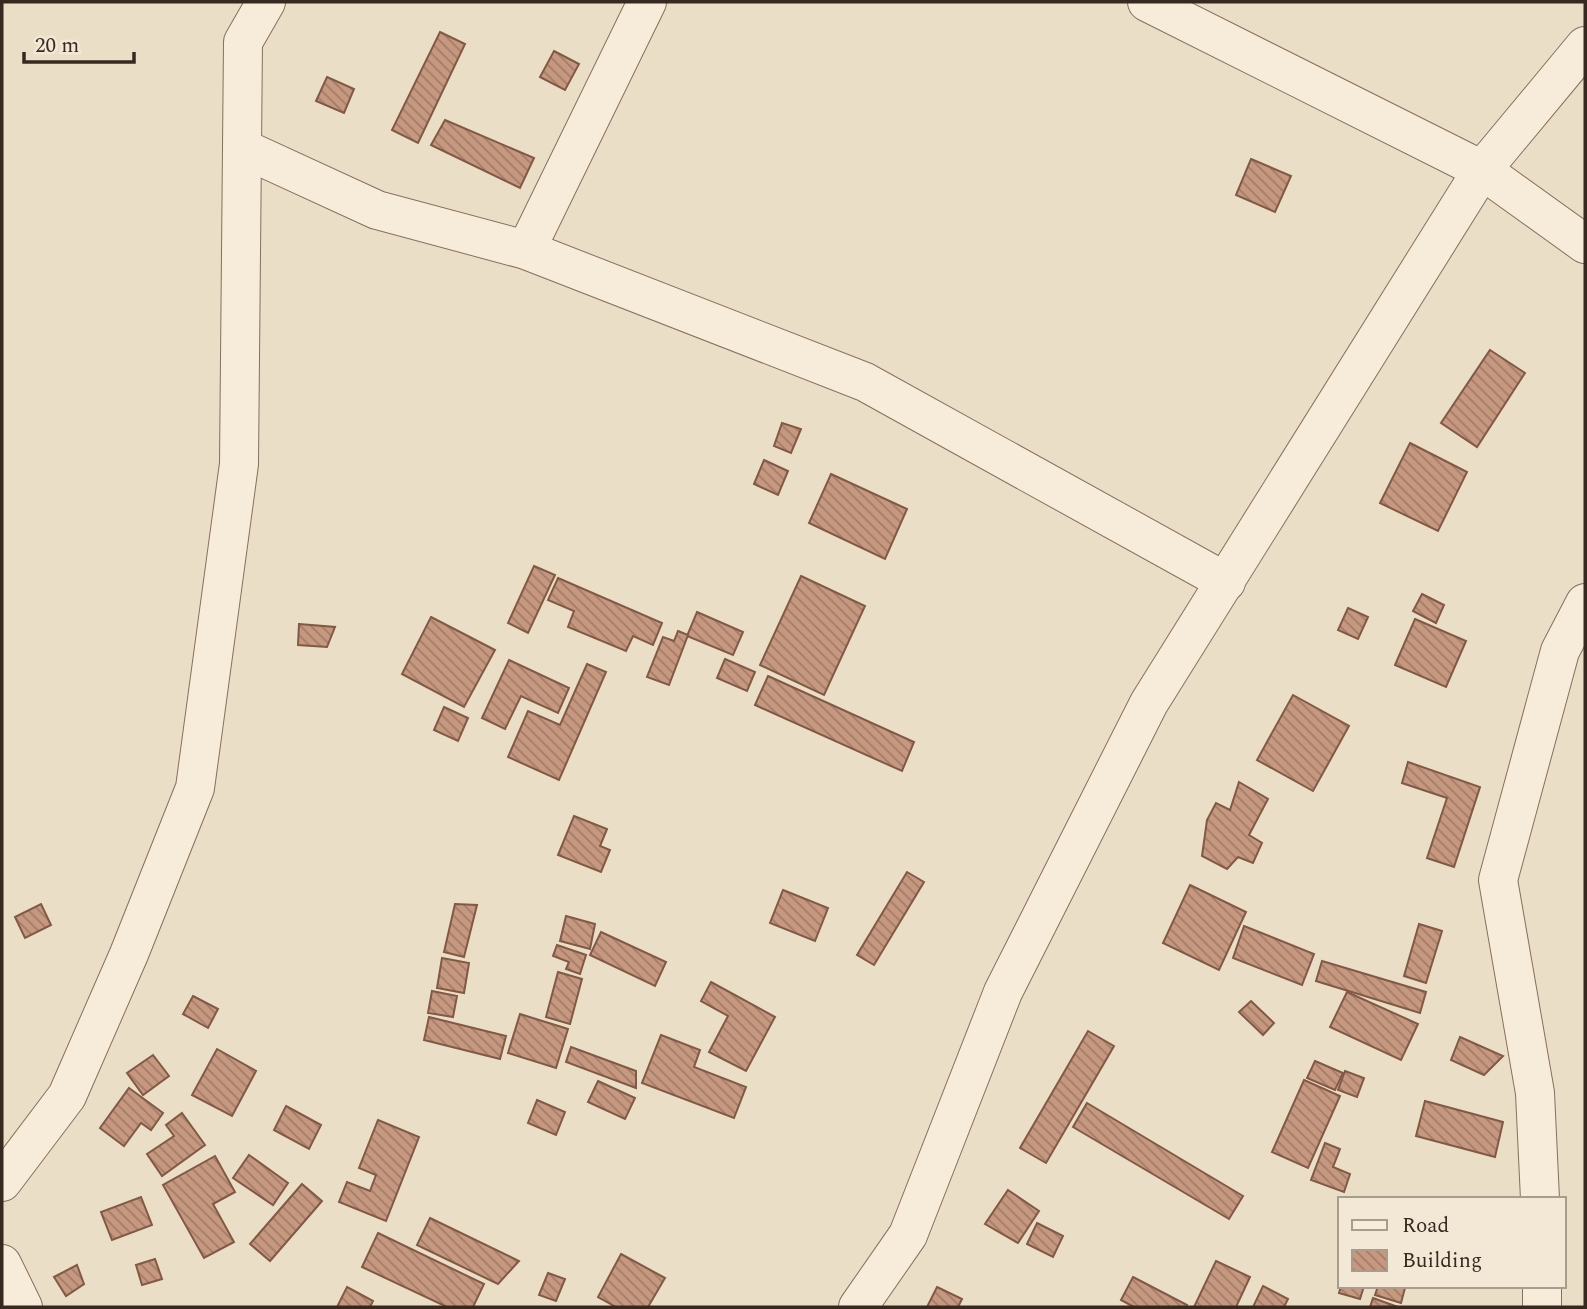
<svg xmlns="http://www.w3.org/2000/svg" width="1587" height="1309" viewBox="0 0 1587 1309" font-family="Spectral,serif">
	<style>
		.building { fill: url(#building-back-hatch); stroke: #825945; stroke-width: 2 }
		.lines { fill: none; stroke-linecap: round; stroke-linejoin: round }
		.minor-casing { stroke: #85705d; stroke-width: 40 }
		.tertiary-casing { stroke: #85705d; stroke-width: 40 }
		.minor { stroke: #f6ecd9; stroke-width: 38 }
		.tertiary { stroke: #f6ecd9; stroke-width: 38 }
	</style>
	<defs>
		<pattern id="building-back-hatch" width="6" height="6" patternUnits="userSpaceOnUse" patternTransform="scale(1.75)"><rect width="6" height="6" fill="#c6987f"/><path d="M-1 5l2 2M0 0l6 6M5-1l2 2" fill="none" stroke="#a27c68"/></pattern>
	</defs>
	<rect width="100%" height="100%" fill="#ebdec6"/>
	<g class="building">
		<path d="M440,32l25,12 -47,99 -26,-13z"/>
		<path d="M554,51l25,13 -14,26 -25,-13z"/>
		<path d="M327,77l27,12 -10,24 -28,-12z"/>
		<path d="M445,120l89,38 -14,30 -89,-43z"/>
		<path d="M1251,159l40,17 -16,36 -39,-17z"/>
		<path d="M1490,350l35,23 -48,74 -36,-24z"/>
		<path d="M782,423l19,6 -10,24 -17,-7z"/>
		<path d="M1410,443l57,29 -29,59 -58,-28z"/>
		<path d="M764,460l24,11 -10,24 -24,-11z"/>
		<path d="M831,474l76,35 -22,50 -76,-36z"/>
		<path d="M534,566l21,9 -27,58 -20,-10z"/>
		<path d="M801,576l64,30 -41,89 -64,-30z"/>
		<path d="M558,578l104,45 -9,22 -20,-9 -7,15 -58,-24 6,-16 -26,-11z"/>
		<path d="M1422,594l22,11 -8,18 -23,-12z"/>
		<path d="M1348,608l20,9 -10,22 -20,-9z"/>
		<path d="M697,612l46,20 -10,23 -46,-19z"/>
		<path d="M431,617l64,33 -31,57 -62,-33z"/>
		<path d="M1415,619l51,22 -20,46 -51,-22z"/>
		<path d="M299,624l36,3 -8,20 -29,-2z"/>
		<path d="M678,631l10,4 -19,50 -22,-8 16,-40 11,4z"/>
		<path d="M725,659l30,13 -8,19 -30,-13z"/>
		<path d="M509,660l60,28 -11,25 -37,-17 -16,33 -23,-11z"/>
		<path d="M587,664l19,8 -47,108 -51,-23 20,-46 32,14z"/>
		<path d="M768,676l146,66 -12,29 -147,-66z"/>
		<path d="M1293,695l56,31 -36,65 -56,-31z"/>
		<path d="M444,707l24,11 -10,23 -24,-11z"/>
		<path d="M1408,762l72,25 -26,80 -27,-9 20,-60 -45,-15z"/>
		<path d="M1239,782l29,17 -19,36 13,8 -9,20 -15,-6 -11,12 -25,-13 5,-36 9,-17 14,7z"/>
		<path d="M574,816l33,13 -7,17 10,4 -9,22 -43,-17z"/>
		<path d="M907,872l17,10 -50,83 -17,-10z"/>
		<path d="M1190,885l56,27 -27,58 -56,-27z"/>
		<path d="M783,890l45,18 -13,33 -45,-18z"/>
		<path d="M41,904l10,21 -26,13 -10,-21z"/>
		<path d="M455,904l22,1 -13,52 -20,-5z"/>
		<path d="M566,916l29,8 -5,25 -30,-8z"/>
		<path d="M1419,924l23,7 -16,52 -22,-7z"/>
		<path d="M1244,926l70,28 -12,31 -69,-27z"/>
		<path d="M601,932l65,30 -11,24 -65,-31z"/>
		<path d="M557,945l29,10 -6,19 -14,-5 3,-7 -16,-6z"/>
		<path d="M442,958l27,5 -5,30 -27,-5z"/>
		<path d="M1322,961l104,31 -6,21 -104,-32z"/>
		<path d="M558,972l24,7 -12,45 -24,-7z"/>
		<path d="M711,982l64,35 -29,54 -37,-19 19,-36 -27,-15z"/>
		<path d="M432,991l25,5 -4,21 -25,-4z"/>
		<path d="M1347,992l71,32 -17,36 -71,-33z"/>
		<path d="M193,996l25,13 -10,19 -25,-14z"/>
		<path d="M1251,1001l23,22 -11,12 -24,-23z"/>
		<path d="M520,1014l48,15 -12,39 -48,-15z"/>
		<path d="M429,1017l77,19 -6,23 -76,-19z"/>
		<path d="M1088,1031l26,15 -68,117 -26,-15z"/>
		<path d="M661,1035l39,15 -6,17 52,20 -12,31 -92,-35z"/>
		<path d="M1460,1037l43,19 -19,19 -33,-15z"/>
		<path d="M571,1047l65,24v17l-70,-26z"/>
		<path d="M217,1049l39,22 -24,45 -40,-21z"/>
		<path d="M153,1055l16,21 -26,19 -16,-22z"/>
		<path d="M1315,1061l28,12 -8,17 -28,-12z"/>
		<path d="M1345,1071l19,7 -7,19 -19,-7z"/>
		<path d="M1304,1080l36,16 -32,72 -36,-16z"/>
		<path d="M598,1081l37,17 -10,21 -37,-17z"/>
		<path d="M129,1088l34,25 -12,17 -10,-7 -17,23 -24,-18z"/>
		<path d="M537,1100l28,12 -9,23 -28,-12z"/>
		<path d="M1425,1101l78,21 -8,35 -79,-21z"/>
		<path d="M1087,1103l156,93 -14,23 -156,-92z"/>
		<path d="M286,1106l35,19 -12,24 -35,-19z"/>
		<path d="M182,1113l23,32 -43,31 -15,-22 27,-18 -8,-11z"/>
		<path d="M378,1120l41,17 -33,84 -47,-19 8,-20 23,9 6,-16 -17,-7z"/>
		<path d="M1325,1143l15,6 -7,18 17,7 -6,18 -33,-12z"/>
		<path d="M249,1155l39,28 -15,22 -40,-27z"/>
		<path d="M215,1156l20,36 -22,12 21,38 -30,16 -41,-73z"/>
		<path d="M302,1184l20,17 -52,60 -20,-17z"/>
		<path d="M1008,1190l31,21 -21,32 -33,-19z"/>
		<path d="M141,1197l11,28 -40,15 -11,-28z"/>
		<path d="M430,1218l89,43 -21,23 -81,-39z"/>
		<path d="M1037,1223l26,13 -10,21 -26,-13z"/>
		<path d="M378,1233l106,51 -11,23h-26l-85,-40z"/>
		<path d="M621,1254l44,24 -17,29h-32l-18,-10z"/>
		<path d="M155,1259l7,20 -20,6 -6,-20z"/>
		<path d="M1216,1261l34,16 -14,30h-42z"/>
		<path d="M77,1265l7,19 -18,12 -12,-19z"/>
		<path d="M548,1273l17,6 -9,22 -17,-6z"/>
		<path d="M1133,1277l54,28 -1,2h-52l-13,-7z"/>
		<path d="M1263,1286l25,13 -4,8h-31z"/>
		<path d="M1341,1286h23l-4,13 -21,-6z"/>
		<path d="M1378,1286l27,2 -4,15 -26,-8z"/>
		<path d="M347,1287l26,14 -3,6h-33z"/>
		<path d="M937,1287l25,12 -4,8h-31z"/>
		<path d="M1373,1298l25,9h-28z"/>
	</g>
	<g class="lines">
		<g class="minor-casing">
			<g id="minor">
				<path d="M1147,2l335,168 103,74"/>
				<path d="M242,148l135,62 149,40 339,132 361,200"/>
				<path d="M526,250l121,-248"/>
				<path d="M2,1182l65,-86 62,-142 66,-166 44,-324 4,-422 23,-40"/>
				<path d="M1540,1199l-5,-106 -37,-213 62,-229 25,-48"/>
				<path d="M858,1307l50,-72 95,-243 146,-289 333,-533 103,-124"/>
				<path d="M1542,1307v-21"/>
			</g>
		</g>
		<g class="tertiary-casing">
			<path id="tertiary" d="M2,1264l21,43"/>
		</g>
		<use href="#minor" class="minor"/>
		<use href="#tertiary" class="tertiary"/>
	</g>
	<rect width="1587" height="1309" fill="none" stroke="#372920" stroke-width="7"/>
	<rect x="1338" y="1197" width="228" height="91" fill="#f3e8d6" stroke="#a89c8d" stroke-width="2"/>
	<rect x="1352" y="1220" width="35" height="10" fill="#f6ecd9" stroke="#a89c8d" stroke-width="2"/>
	<text x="1402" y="1232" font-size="21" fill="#372920">Road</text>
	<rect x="1352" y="1250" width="35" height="21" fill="url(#building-back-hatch)" stroke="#a89c8d" stroke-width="2"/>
	<text x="1402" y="1267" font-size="21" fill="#372920">Building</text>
	<path d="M24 52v10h110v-10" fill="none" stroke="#372920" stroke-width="3.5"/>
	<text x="35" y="52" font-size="21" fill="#372920" stroke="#f3e8d6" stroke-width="5" paint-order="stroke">20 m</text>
</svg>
